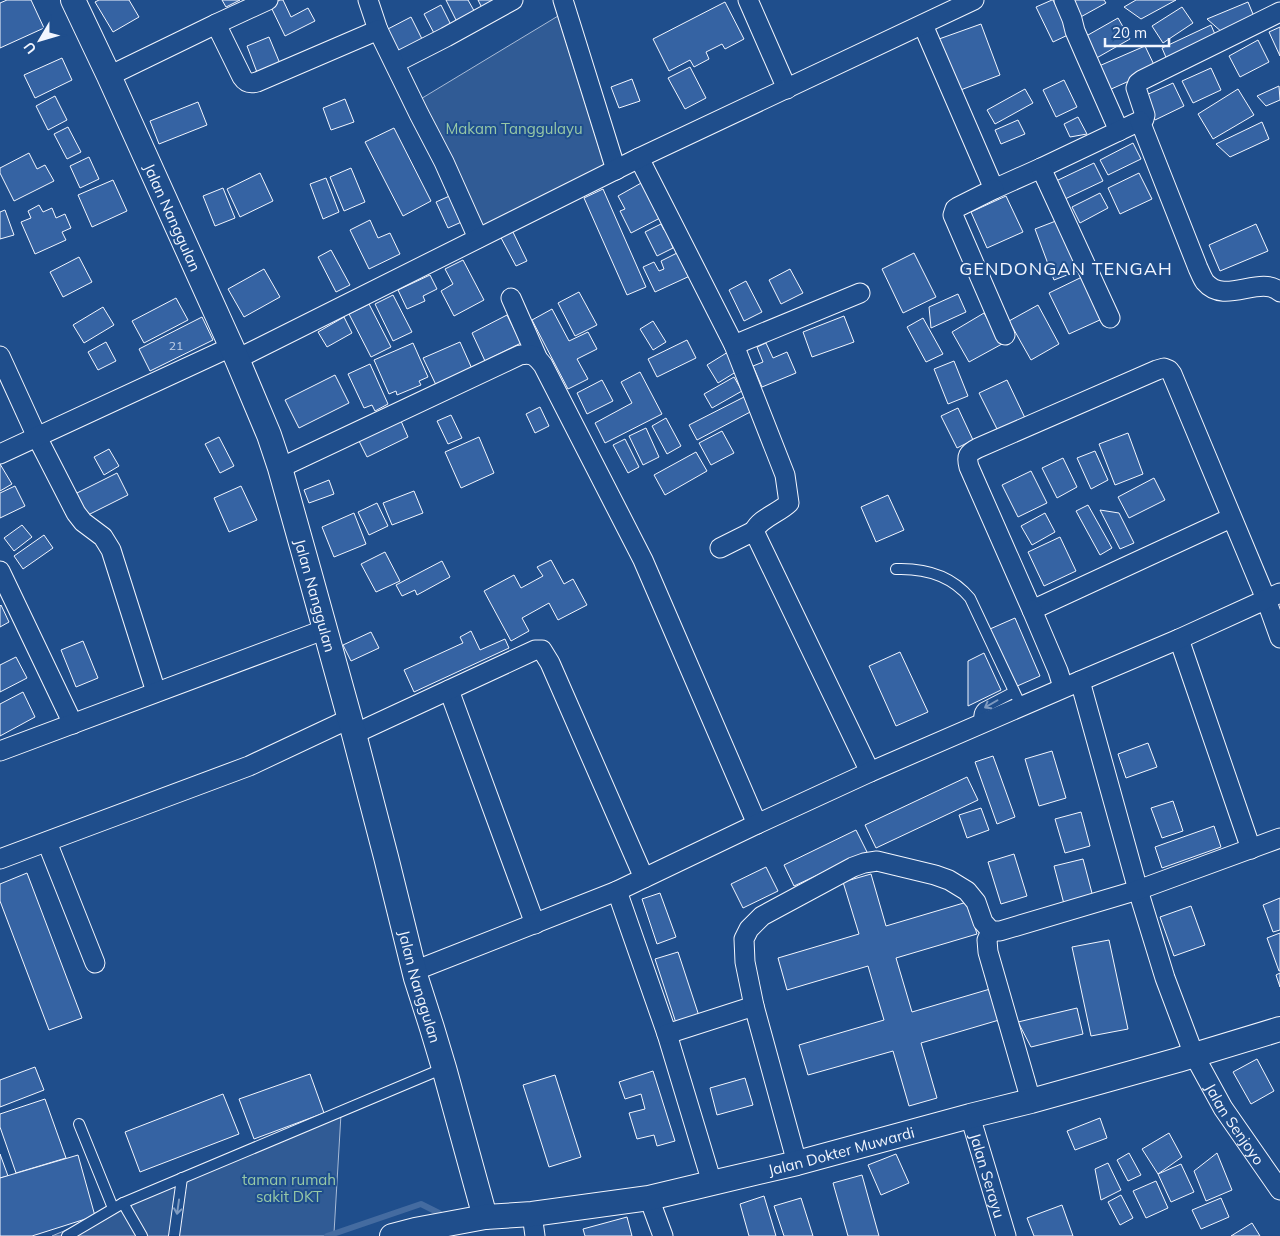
<svg xmlns="http://www.w3.org/2000/svg" width="1280" height="1236" viewBox="0 0 1280 1236" font-family="Mulish,sans-serif">
	<style>
		.built { fill: #305b95; stroke: #a8bbd7 }
		.lines { fill: none; stroke-linecap: round; stroke-linejoin: round }
		.stream { stroke: #446ba0; stroke-width: 6 }
		.building { fill: #3563a3; stroke: #f2f6ff }
		.service-casing { stroke: #f2f6ff; stroke-width: 12 }
		.minor-casing { stroke: #f2f6ff; stroke-width: 21 }
		.tertiary-casing { stroke: #f2f6ff; stroke-width: 26 }
		.service { stroke: #1f4e8c; stroke-width: 10 }
		.minor { stroke: #1f4e8c; stroke-width: 19 }
		.tertiary { stroke: #1f4e8c; stroke-width: 24 }
		.oneway { stroke: #7e9ac0 }
		.labels { text-anchor: middle; dominant-baseline: central; stroke-width: 4; stroke-linejoin: round; paint-order: stroke }
		.number-label { font-size: 12px; fill: #c3d1e8 }
		.park-label { font-size: 15px; fill: #97c8a6; stroke: #1f4e8c }
		.street-label { font-size: 15px; fill: #f2f6ff; stroke: #1f4e8c }
		.quarter-label { font-size: 18px; letter-spacing: 1px; fill: #f2f6ff; stroke: #1f4e8c }
	</style>
	<rect width="100%" height="100%" fill="#1f4e8c"/>
	<g class="built">
		<path d="M558,16l47,151 -123,61 -63,-128z"/>
		<path d="M341,1114l-7,119 -8,3h-274z"/>
	</g>
	<g class="lines">
		<path class="stream" d="M327,1236l94,-32 18,9"/>
	</g>
	<g class="building">
		<path d="M7,0h24l13,28 -44,20v-45z"/>
		<path d="M99,0h30l10,17 -26,15 -18,-30z"/>
		<path d="M222,0h18l-14,7z"/>
		<path d="M280,0h3l8,17 17,-9 7,13 -30,15 -15,-31z"/>
		<path d="M446,0h22l9,16 -18,10z"/>
		<path d="M478,0h17l-12,10z"/>
		<path d="M1052,0h1l17,34 -17,8 -17,-35z"/>
		<path d="M1067,0h37l2,3 -29,16z"/>
		<path d="M1136,0h40l-35,19 -17,-12z"/>
		<path d="M725,2l19,37 -19,10 -3,-5 -16,8 3,7 -15,8 -4,-7 -21,11 -16,-32z"/>
		<path d="M1248,2l7,17 -32,14 -16,-14z"/>
		<path d="M441,5l12,24 -17,8 -12,-23z"/>
		<path d="M1182,7l11,16 -30,20 -11,-17z"/>
		<path d="M411,17l13,26 -27,14 -13,-26z"/>
		<path d="M1118,18l12,21 -37,21 -12,-21z"/>
		<path d="M981,24l19,51 -42,16 -19,-52z"/>
		<path d="M1211,25l6,14 -49,23 -6,-14z"/>
		<path d="M1280,27v29l-11,-24z"/>
		<path d="M269,37l12,29 -23,9 -11,-29z"/>
		<path d="M1258,40l11,22 -29,15 -11,-21z"/>
		<path d="M1145,46l11,23 -47,21 -10,-24z"/>
		<path d="M62,58l10,22 -37,18 -11,-23z"/>
		<path d="M690,67l16,31 -21,11 -17,-31z"/>
		<path d="M1211,68l10,22 -28,13 -11,-22z"/>
		<path d="M632,79l8,22 -21,7 -8,-21z"/>
		<path d="M1064,80l13,27 -21,10 -13,-27z"/>
		<path d="M1173,83l11,23 -29,14 -11,-24z"/>
		<path d="M1279,86l1,14 -14,6 -9,-10z"/>
		<path d="M1025,89l8,14 -38,21 -8,-14z"/>
		<path d="M1238,89l16,26 -41,24 -15,-25z"/>
		<path d="M55,96l12,24 -19,10 -12,-24z"/>
		<path d="M345,99l9,23 -23,8 -8,-22z"/>
		<path d="M198,102l9,23 -48,19 -9,-23z"/>
		<path d="M1078,117l9,17 -17,3 -6,-13z"/>
		<path d="M1018,120l7,14 -24,10 -6,-14z"/>
		<path d="M1262,122l7,17 -39,18 -14,-13z"/>
		<path d="M68,127l13,25 -14,7 -13,-25z"/>
		<path d="M394,128l37,73 -28,15 -38,-74z"/>
		<path d="M1133,143l8,16 -33,16 -8,-15z"/>
		<path d="M29,153l8,16 8,-4 9,16 -40,20 -14,-28v-5z"/>
		<path d="M89,157l10,22 -19,9 -10,-22z"/>
		<path d="M1094,163l9,18 -38,18 -9,-18z"/>
		<path d="M351,168l14,34 -21,9 -14,-34z"/>
		<path d="M260,173l13,28 -33,16 -13,-28z"/>
		<path d="M1139,173l13,26 -32,15 -12,-26z"/>
		<path d="M326,178l13,34 -16,7 -13,-35z"/>
		<path d="M113,180l14,31 -35,16 -14,-32z"/>
		<path d="M643,182l19,35 -31,16 -11,-22 5,-2 -7,-13z"/>
		<path d="M223,188l12,30 -20,8 -12,-30z"/>
		<path d="M603,189l43,98 -19,8 -43,-97z"/>
		<path d="M1100,193l8,15 -28,15 -8,-16z"/>
		<path d="M454,194l12,26 -18,8 -12,-26z"/>
		<path d="M1006,196l17,36 -36,16 -16,-36z"/>
		<path d="M39,205l4,7 9,-4 4,10 9,-4 6,14 -9,4 4,8 -31,14 -14,-32 10,-4 -3,-7z"/>
		<path d="M5,210l9,25 -14,4v-27z"/>
		<path d="M1061,219l19,51 -26,10 -19,-51z"/>
		<path d="M370,220l8,18 12,-5 10,21 -31,15 -19,-39z"/>
		<path d="M661,224l3,6 6,-3 7,13 -6,3 2,5 -16,8 -12,-24z"/>
		<path d="M1256,224l12,27 -48,20 -11,-26z"/>
		<path d="M511,228l16,33 -11,5 -17,-32z"/>
		<path d="M331,250l19,35 -14,7 -18,-35z"/>
		<path d="M681,251l11,24 -37,17 -12,-25 11,-5 5,9 5,-2 -3,-8z"/>
		<path d="M914,253l22,44 -33,16 -21,-44z"/>
		<path d="M79,257l13,25 -29,15 -13,-25z"/>
		<path d="M463,260l21,40 -30,16 -13,-25 12,-7 -8,-15z"/>
		<path d="M264,269l16,28 -36,20 -16,-28z"/>
		<path d="M790,269l13,24 -22,11 -12,-24z"/>
		<path d="M430,275l7,14 -14,7 2,5 -18,8 -9,-19z"/>
		<path d="M1082,277l20,42 -33,15 -20,-41z"/>
		<path d="M746,281l16,31 -18,9 -15,-31z"/>
		<path d="M579,292l18,33 -22,11 -17,-33z"/>
		<path d="M958,294l8,18 -35,16 -2,-21z"/>
		<path d="M393,295l19,37 -19,9 -18,-37z"/>
		<path d="M176,298l12,22 -44,23 -12,-22z"/>
		<path d="M369,304l22,43 -20,10 -22,-43z"/>
		<path d="M1038,305l21,39 -28,16 -22,-39z"/>
		<path d="M103,307l11,18 -30,18 -11,-18z"/>
		<path d="M552,309l17,32 19,-9 9,17 -20,10 11,20 -20,10 -36,-69z"/>
		<path d="M984,313l18,31 -33,18 -17,-30z"/>
		<path d="M507,315l14,28 -36,18 -13,-28z"/>
		<path d="M844,316l10,26 -42,15 -9,-25z"/>
		<path d="M202,317l11,23 -63,31 -11,-22z"/>
		<path d="M344,317l8,16 -25,14 -9,-15z"/>
		<path d="M923,318l20,36 -17,8 -19,-35z"/>
		<path d="M653,321l13,21 -13,8 -13,-21z"/>
		<path d="M687,340l9,18 -39,19 -9,-18z"/>
		<path d="M106,342l10,19 -18,9 -10,-18z"/>
		<path d="M460,342l13,29 -36,16 -14,-29z"/>
		<path d="M413,343l15,34 -9,4 2,4 -24,10 -1,-4 -7,3 -15,-34z"/>
		<path d="M766,343l7,15 14,-6 9,21 -34,14 -9,-21 10,-4 -6,-15z"/>
		<path d="M728,352l11,18 -21,13 -11,-18z"/>
		<path d="M954,361l14,35 -20,8 -14,-35z"/>
		<path d="M370,364l18,40 -13,7 -3,-6 -8,3 -16,-34z"/>
		<path d="M640,372l22,42 -57,29 -10,-20 37,-20 -11,-21z"/>
		<path d="M335,375l14,28 -50,25 -14,-28z"/>
		<path d="M734,377l8,14 -30,17 -8,-14z"/>
		<path d="M602,380l11,21 -26,13 -10,-21z"/>
		<path d="M1007,380l18,38 -27,13 -19,-38z"/>
		<path d="M746,396l8,14 -57,30 -8,-15z"/>
		<path d="M540,407l9,19 -14,7 -9,-19z"/>
		<path d="M958,408l15,32 -16,8 -16,-32z"/>
		<path d="M451,415l11,23 -14,6 -11,-23z"/>
		<path d="M666,418l15,28 -14,8 -15,-28z"/>
		<path d="M401,421l7,16 -41,20 -8,-16z"/>
		<path d="M646,428l13,29 -16,8 -14,-29z"/>
		<path d="M722,431l12,22 -23,12 -12,-22z"/>
		<path d="M1128,433l15,41 -28,11 -16,-41z"/>
		<path d="M219,437l15,29 -14,7 -15,-29z"/>
		<path d="M479,437l15,36 -33,15 -16,-36z"/>
		<path d="M625,439l14,28 -11,6 -15,-28z"/>
		<path d="M109,449l10,17 -15,9 -10,-18z"/>
		<path d="M1095,451l13,29 -17,9 -14,-31z"/>
		<path d="M696,452l11,19 -42,24 -11,-20z"/>
		<path d="M1063,458l14,29 -20,11 -15,-30z"/>
		<path d="M0,464l12,20 -12,7z"/>
		<path d="M1031,471l16,32 -29,14 -16,-32z"/>
		<path d="M117,473l11,22 -42,21 -11,-22z"/>
		<path d="M1154,478l11,22 -36,18 -11,-21z"/>
		<path d="M329,480l5,14 -25,9 -5,-13z"/>
		<path d="M15,486l10,20 -25,12v-25z"/>
		<path d="M241,486l16,34 -28,12 -15,-34z"/>
		<path d="M414,491l9,22 -31,12 -9,-22z"/>
		<path d="M888,495l16,35 -28,12 -15,-35z"/>
		<path d="M377,503l11,23 -19,9 -11,-23z"/>
		<path d="M1088,505l24,43 -12,7 -24,-44z"/>
		<path d="M1100,510l19,3 15,30 -14,6z"/>
		<path d="M354,513l12,31 -32,13 -12,-30z"/>
		<path d="M1045,513l10,19 -23,13 -11,-19z"/>
		<path d="M22,525l10,12 -18,14 -10,-13z"/>
		<path d="M44,535l9,13 -30,21 -9,-13z"/>
		<path d="M1060,537l16,34 -32,15 -16,-34z"/>
		<path d="M385,552l15,29 -24,11 -15,-28z"/>
		<path d="M551,560l13,24 9,-5 14,26 -29,15 -9,-17 -27,15 7,13 -18,10 -27,-50 30,-16 7,13 22,-12 -6,-9z"/>
		<path d="M442,561l8,16 -33,18 -2,-5 -13,6 -6,-11z"/>
		<path d="M1,605l8,17 -9,5v-21z"/>
		<path d="M1015,618l25,58 -25,11 -25,-58z"/>
		<path d="M471,631l9,19 25,-11 4,9 -95,44 -10,-22 59,-27 -3,-6z"/>
		<path d="M371,632l8,16 -28,13 -8,-16z"/>
		<path d="M83,641l15,37 -22,9 -15,-37z"/>
		<path d="M900,652l28,60 -32,14 -27,-60z"/>
		<path d="M984,653l17,37 -33,16v-45z"/>
		<path d="M16,657l11,21 -27,14v-27z"/>
		<path d="M23,692l12,25 -35,19v-32z"/>
		<path d="M1148,743l9,24 -31,11 -8,-24z"/>
		<path d="M1052,751l14,47 -27,8 -14,-47z"/>
		<path d="M993,756l22,61 -18,7 -22,-62z"/>
		<path d="M967,777l11,23 -102,48 -11,-23z"/>
		<path d="M1173,801l10,30 -21,7 -11,-30z"/>
		<path d="M981,808l8,22 -22,8 -8,-23z"/>
		<path d="M1081,812l9,34 -25,7 -10,-34z"/>
		<path d="M1214,826l7,21 -59,21 -7,-21z"/>
		<path d="M856,830l11,22 -73,34 -10,-21z"/>
		<path d="M1014,854l13,42 -26,8 -13,-42z"/>
		<path d="M1083,859l10,38 -29,7 -10,-38z"/>
		<path d="M766,867l12,24 -35,17 -12,-24z"/>
		<path d="M27,873l55,145 -33,12 -49,-129v-17z"/>
		<path d="M871,874l15,52 81,-24 10,32 -81,24 16,54 78,-23 9,31 -78,23 16,55 -28,8 -16,-55 -85,24 -9,-30 85,-25 -16,-54 -81,24 -9,-32 81,-24 -16,-52z"/>
		<path d="M660,893l16,44 -19,7 -15,-45z"/>
		<path d="M1280,898v32l-7,2 -10,-27z"/>
		<path d="M1191,906l14,39 -31,11 -14,-39z"/>
		<path d="M1280,933v38h-1l-12,-33z"/>
		<path d="M1109,940l19,89 -37,7 -19,-89z"/>
		<path d="M678,952l21,64 -23,7 -21,-64z"/>
		<path d="M1280,973v14l-4,-12z"/>
		<path d="M1077,1008l6,26 -52,13 -13,-25z"/>
		<path d="M1257,1059l17,32 -23,13 -18,-32z"/>
		<path d="M35,1067l9,23 -44,17v-27z"/>
		<path d="M653,1071l22,70 -18,5 -3,-11 -17,4 -8,-26 16,-4 -4,-15 -16,5 -6,-17z"/>
		<path d="M310,1074l14,39 -70,26 -15,-40z"/>
		<path d="M555,1075l26,82 -32,10 -26,-82z"/>
		<path d="M745,1078l8,27 -36,10 -7,-27z"/>
		<path d="M223,1094l16,40 -99,38 -15,-40z"/>
		<path d="M45,1099l21,59 -50,15 -16,-46v-13z"/>
		<path d="M1100,1118l7,20 -32,12 -8,-19z"/>
		<path d="M1169,1133l13,24 -24,17 -16,-25z"/>
		<path d="M1129,1153l12,22 -13,6 -11,-21z"/>
		<path d="M1217,1153l15,37 -26,11 -12,-30z"/>
		<path d="M0,1154l8,22 -8,2z"/>
		<path d="M896,1154l13,29 -28,12 -13,-30z"/>
		<path d="M78,1155l17,61 -63,20h-32v-58z"/>
		<path d="M1108,1163l13,27 -20,10 -6,-31z"/>
		<path d="M1181,1164l13,28 -23,10 -13,-28z"/>
		<path d="M862,1175l17,61h-31l-15,-53z"/>
		<path d="M1156,1181l12,27 -22,10 -13,-27z"/>
		<path d="M1121,1195l12,23 -13,7 -12,-23z"/>
		<path d="M764,1196l12,40h-27l-9,-32z"/>
		<path d="M801,1198l12,38h-29l-10,-30z"/>
		<path d="M1221,1198l8,19 -28,12 -9,-19z"/>
		<path d="M1062,1205l11,31h-39l-7,-18z"/>
		<path d="M627,1217l5,19h-47l-2,-7z"/>
		<path d="M1252,1223l8,13h-29z"/>
	</g>
	<g class="lines">
		<g class="service-casing">
			<g id="service">
				<path d="M896,569c29,-1 55,6 74,29l51,108"/>
				<path d="M981,724c-2,-6 -3,-11 2,-16l31,-16"/>
				<path d="M79,1124l34,84"/>
				<path d="M123,1203l19,33"/>
				<path d="M67,1236l56,-33 321,-135"/>
				<path d="M174,1236l8,-58"/>
			</g>
		</g>
		<g class="minor-casing">
			<g id="minor">
				<path d="M368,0l10,30"/>
				<path d="M563,0l53,170"/>
				<path d="M748,0l39,89"/>
				<path d="M1064,0l8,19 3,12 10,23 34,77"/>
				<path d="M216,24l52,-24"/>
				<path d="M923,25l71,164 47,-21 103,-49 1,-4 -9,-27 2,-5 4,-3 138,-68"/>
				<path d="M395,63l51,-26 67,-37"/>
				<path d="M109,76l107,-52 26,53c4,6 8,7 15,5l121,-52 41,84 25,48 34,76"/>
				<path d="M1140,121l58,147c2,4 4,10 7,14 20,24 55,-8 75,10"/>
				<path d="M639,158l95,187 51,130 4,28c-10,10 -29,15 -35,28"/>
				<path d="M1041,168l69,150"/>
				<path d="M994,189l-36,18 -3,2 -2,6 52,120"/>
				<path d="M511,298l26,59"/>
				<path d="M734,345l126,-52"/>
				<path d="M0,356l37,81 39,76 7,9 20,15 8,13 45,142"/>
				<path d="M237,359l402,-201 335,-158"/>
				<path d="M0,454l231,-107"/>
				<path d="M280,468l240,-113c12,-2 15,0 23,10l100,195 114,264"/>
				<path d="M1231,518l-199,92 -63,-143c-3,-11 -1,-14 9,-19l179,-78 7,-2 5,2 3,4 94,225 14,39"/>
				<path d="M720,548l34,-17 116,241"/>
				<path d="M0,571l73,153"/>
				<path d="M1032,610l26,61 5,16"/>
				<path d="M1179,639l72,210"/>
				<path d="M1080,681l99,-42 101,-46"/>
				<path d="M449,690l86,234"/>
				<path d="M354,734l181,-84h7l8,13 94,215"/>
				<path d="M0,751l326,-122"/>
				<path d="M47,842l48,121"/>
				<path d="M0,859l249,-93 100,-47"/>
				<path d="M617,891l50,143 45,149"/>
				<path d="M991,931l-4,9 1,12 43,149"/>
				<path id="s1" d="M414,971l203,-80 140,-67 113,-52 210,-91 58,209 27,88 29,77 29,53 57,82"/>
				<path d="M667,1034l87,-28"/>
				<path id="s2" d="M970,1116l36,120"/>
				<path d="M797,1163l-43,-157 -9,-44 -1,-23 5,-10 13,-13 91,-49 11,-4 13,-2 58,14 14,5 18,11 9,11 7,20 8,9h9l138,-41 142,-52"/>
				<path d="M649,1198l14,38"/>
				<path d="M532,1214l3,22"/>
			</g>
		</g>
		<g class="tertiary-casing">
			<g id="tertiary">
				<path id="s3" d="M73,0l36,76 128,283 32,76 11,33 30,107 44,159 32,123 30,121 16,50 12,40 41,149"/>
				<path id="s4" d="M392,1236l23,-6 70,-13 47,-3 117,-16 63,-15 85,-20 173,-47 61,-15 147,-41 102,-31"/>
			</g>
		</g>
		<use href="#service" class="service"/>
		<use href="#minor" class="minor"/>
		<use href="#tertiary" class="tertiary"/>
	</g>
	<defs><path id="oneway-shaft" d="M-6 0H5M1.5-3L5.5 0L1.5 3" fill="none" stroke-width="1.6" stroke-linecap="round" stroke-linejoin="round" transform="scale(1.25)"/></defs>
	<g class="oneway">
		<use href="#oneway-shaft" transform="translate(991 704) rotate(150)"/>
		<use href="#oneway-shaft" transform="translate(178 1207) rotate(98)"/>
	</g>
	<g class="labels">
		<g class="number-label">
			<text x="176" y="345">21</text>
		</g>
		<g class="park-label">
			<text x="514" y="128">Makam Tanggulayu</text>
			<text x="289" y="1179">taman rumah<tspan x="289" dy="17">sakit DKT</tspan></text>
		</g>
		<g class="street-label">
			<text stroke="none"><textPath href="#s3" startOffset="239">Jalan Nanggulan</textPath></text>
			<text stroke="none"><textPath href="#s3" startOffset="644">Jalan Nanggulan</textPath></text>
			<text stroke="none"><textPath href="#s3" startOffset="1049">Jalan Nanggulan</textPath></text>
			<text stroke="none"><textPath href="#s1" startOffset="1198">Jalan Senjoyo</textPath></text>
			<text stroke="none"><textPath href="#s4" startOffset="458">Jalan Dokter Muwardi</textPath></text>
			<text stroke="none"><textPath href="#s2" startOffset="62">Jalan Serayu</textPath></text>
		</g>
		<g class="quarter-label">
			<text x="1066" y="268">GENDONGAN TENGAH</text>
		</g>
	</g>
	<g transform="translate(40 40) rotate(232)" stroke="#1f4e8c" stroke-width="4" paint-order="stroke">
	<path d="M0-4L9 19L0 12L-9 19Z" fill="#f2f6ff"/>
	<text y="-8" font-size="14" font-weight="bold" text-anchor="middle" fill="#f2f6ff">U</text>
	</g>
	<path d="M1105 38v8h64v-8" fill="none" stroke="#f2f6ff" stroke-width="2.5"/>
	<text x="1112" y="38" font-size="15" fill="#f2f6ff" stroke="#1f4e8c" stroke-width="4" paint-order="stroke">20 m</text>
</svg>
